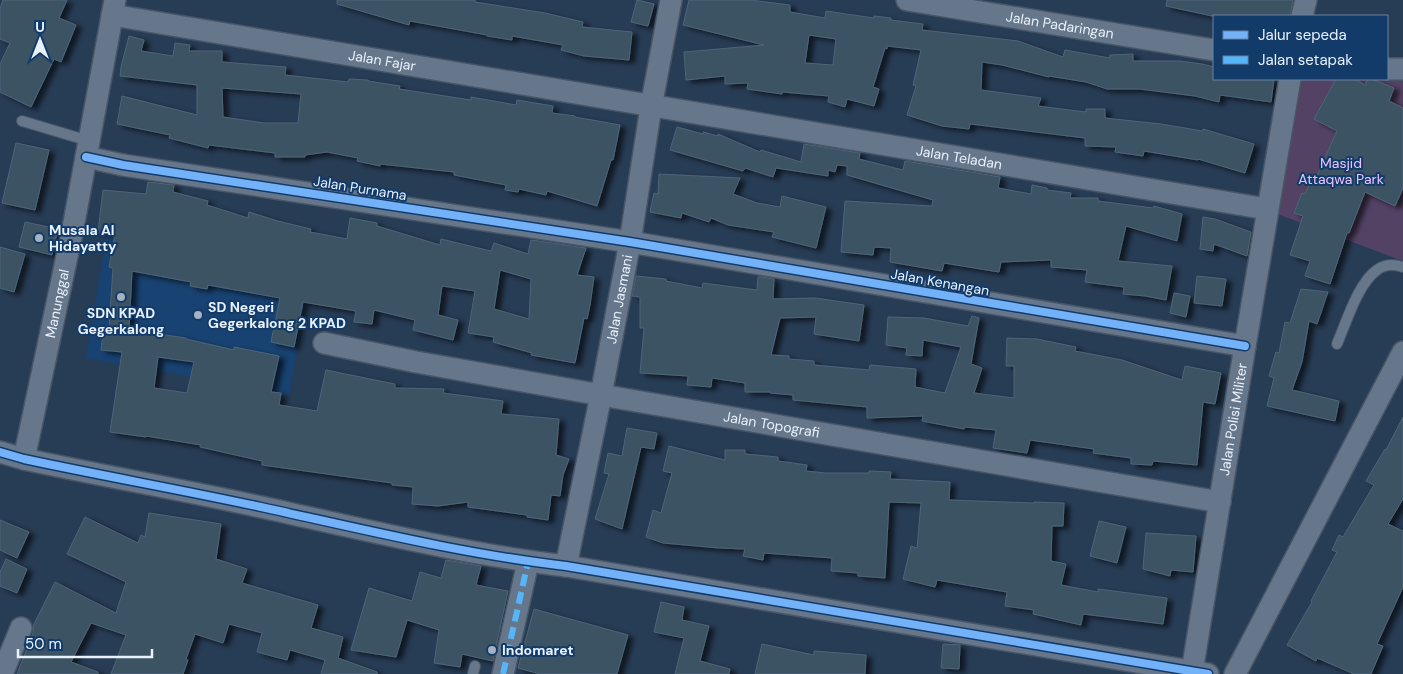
<svg xmlns="http://www.w3.org/2000/svg" width="1403" height="674" viewBox="0 0 1403 674" font-family="'DM Sans',sans-serif">
	<style>
		.built { fill: #184272 }
		.green { fill: #544265 }
		.building { fill: #3a5264; stroke: #4e6578; fill-rule: evenodd; filter: url(#shadow) }
		.lines { fill: none; stroke-linecap: round; stroke-linejoin: round }
		.lane-casing { stroke: #475566; stroke-width: 12 }
		.street-casing { stroke: #475566; stroke-width: 24 }
		.lane { stroke: #67778b; stroke-width: 10 }
		.street { stroke: #67778b; stroke-width: 21 }
		.quiet { stroke: #56b5f8; stroke-width: 6; stroke-dasharray: 12 6; stroke-linecap: butt }
		.cycleway-casing { stroke: #133b69; stroke-width: 11 }
		.cycleway { stroke: #73b2f8; stroke-width: 8 }
		.poi-dot { fill: #a4b2c2; stroke: #133b69; stroke-width: 2 }
		.labels { text-anchor: middle; dominant-baseline: central; stroke-width: 4; stroke-linejoin: round; paint-order: stroke }
		.street-label { font-size: 14px; fill: #e8f1fc; stroke: #133b69 }
		.park-label { font-size: 14px; fill: #eac3fd; stroke: #133b69 }
		.poi-label { font-size: 14px; font-weight: bold; fill: #e8f1fc; stroke: #133b69; text-anchor: start }
	</style>
	<defs>
		<filter id="shadow"><feDropShadow dx="5.5" dy="3" stdDeviation="2.5" flood-color="#0009"/></filter>
	</defs>
	<rect width="100%" height="100%" fill="#273c55"/>
	<path class="built" d="M106,239l205,33 -22,123 -203,-37z"/>
	<path class="green" d="M1403,74v187l-131,-49 20,-133h95z"/>
	<g class="building">
		<path d="M3,0h64l-8,18 17,7 -15,37 -7,-3 -23,48 -31,-15v-28l10,-21 -10,-4v-30z"/>
		<path d="M337,0h138v2l70,11 38,9 -1,5 50,5 -3,28 -45,-4 -23,-6 2,-5 -51,-9v4l-25,-4v-1l-77,-14 -1,4 -72,-21z"/>
		<path d="M637,0l17,4 -6,22 -17,-4z"/>
		<path d="M689,0h61l40,5v7l35,6 1,-7 48,7v-2l17,2v2l32,4 -1,6 96,11 45,16 2,-7 45,8v-3l23,-1v7h47l22,3 12,3v12h60l-3,23 -51,-7 -1,7 -24,-6 -56,-7h-32l-21,-7 -37,-6v1l-47,-12 -20,-3 -1,28 60,8 -3,8 48,6v-3h19v9l56,6 42,7v-2l51,15 -9,29 -47,-14v1l-54,-9 -1,5 -28,-4 1,-5 -31,-1v-8l-115,-14 -1,5 -27,-3 -35,-11 9,-29 -3,-1 8,-35 -34,-4v3l-2,-1 -12,39 6,2 -5,17 -27,-7 -2,8 -17,-5 1,-6 -47,-4v2l-35,-5 1,-6 -23,1v-8l-39,4 -2,-28 80,-7 -81,-20zM809,35l27,4 -3,26 -28,-2z"/>
		<path d="M1167,0h126l-3,16h-78l-46,-10z"/>
		<path d="M129,36l15,4 -3,11 32,5 2,-13 15,2 -1,6h33v11l64,5 -1,8 63,7 1,-3 19,1v1l32,5 -1,3 72,11v-3l45,8 1,-5 36,6 -1,7 23,3v1l45,8 -7,35h-2l-14,46 -50,-15 -1,4 -27,-6 -1,3 -13,-2 1,-5 -52,-10v-3l-74,-8v2l-23,-5 1,-3 -31,-6 -22,3v2h-30v-4l-66,-8 -1,3 -39,-10 1,-3 -53,-11 5,-28 75,19v-30l-77,-9 1,-9zM222,88l79,6 -3,29h-34l-41,-6z"/>
		<path d="M1336,79h19l10,6 3,-6h4l22,9 -5,13 14,7v80l-8,18 -30,-14 -16,41h-2l-17,51 -25,-8 5,-15 -20,-6 13,-39 -9,-3 8,-20 3,1 9,-19 3,1 20,-45 -23,-12z"/>
		<path d="M677,127l26,7v-2l15,4v-2l42,18 1,-2 40,12 3,-18 56,9 -1,6 44,11 2,-9 95,16 -2,11 33,6 1,-9 15,3v2l24,3 -1,5h28v3l55,7 1,-2 28,8 -5,27 -51,-15 -8,35 54,5 -6,34 -21,-4 -22,-2 1,-7 -39,-5 2,-12 -36,-3v-7l-50,2 -2,10 -55,-9 -2,8 -52,-9 1,-14 -17,-1 -1,8 -32,-3 4,-51 87,5 1,-6 -86,-25v-9l-10,-1 -2,7 -7,-2v6l-52,-8 -3,9 -28,-9 -2,3 -73,-21z"/>
		<path d="M16,143l33,7 -14,60 -33,-7z"/>
		<path d="M659,174l81,4 -7,16 24,9 23,4 2,-11 44,11 -10,41 -44,-11 2,-5 -46,-7 -17,-7 -2,4 -27,-9 -1,5 -31,-6 4,-19 4,1z"/>
		<path d="M148,182l26,3 -1,7 35,9 -1,4 41,13 1,-6 29,9 33,8 -1,3 37,7 3,-21 27,5v3l63,19 1,-6 50,12 3,-8 34,11 3,-14 55,8 -9,27 17,2 -4,28 -3,14 -3,-1 -9,45 -44,-8 1,-2 -39,-11 1,-5 -26,-4 7,-42 -33,-5 -4,29 20,5 -5,20 -40,-10 2,-10 -41,-10 -2,14 -18,-2 2,-11 -53,-9 -9,45 -23,-5 9,-44 -72,-13 -1,4 -17,-3 1,-4 -59,-11 -3,59 57,8v1l48,11v-3l45,9 -8,36 10,1 -2,12 38,6 9,-41 69,14v4l49,1 -1,4 60,8 -2,13 58,5 -3,36 13,4 -6,16 -3,21 -9,-1 -3,25 -21,-3v-2l-59,-8v-5l-30,4 -26,-2 1,-17 -21,-2v-2l-130,-18v-4l-62,-14 1,-2 -55,-9v1l-36,-5 12,-80 -21,-2 3,-23 5,1 4,-60 -4,-1 6,-33 -17,-2 5,-42 43,4zM500,270l31,9 -2,40 -35,-10zM158,357l36,5 -7,31 -33,-5z"/>
		<path d="M1203,217l12,2 36,13 -4,24 -33,-12 -1,7 -13,-2z"/>
		<path d="M25,222l33,7 -6,26 -33,-8z"/>
		<path d="M0,247l25,7 -11,38 -14,-4z"/>
		<path d="M636,276l30,3v2l36,7 1,-5 54,7 1,-13h4l12,2 -1,20 42,-1 49,7 -5,36 -45,-7 2,-17 -36,1 -9,37 18,1v3l25,2v4l55,5 1,-5 46,4 -1,18 30,6 16,-46 -38,-7 -1,16 -16,-1 1,-7 -21,-3 2,-28 36,1 44,8 4,-10 7,2 -8,46 11,4 -8,25 40,5v-32h-8l1,-28 30,1 39,8 -1,4 47,9 60,20 3,-14 36,7 -6,31 -12,-2 -6,63 -44,-4 -1,4 -21,-1v-6l-38,-5 1,-4 -64,-9 -3,13 -34,-5 3,-18 -31,-3 -1,2 -42,-8 1,-5 -56,2v-11l-74,-7v-5l-23,-2v-1h-25v-9l-33,-5 -1,9 -24,-2 1,-9 -48,-3 4,-45h-4v-31l-8,-1z"/>
		<path d="M1197,276l29,3 -4,27 -28,-3z"/>
		<path d="M1301,289l27,3 -11,32 -8,-3 -7,41 -10,28 47,11 -4,20 -68,-15 7,-28 -5,-2 7,-24 3,1 6,-31 5,1z"/>
		<path d="M1174,293l16,3 -4,21 -16,-4z"/>
		<path d="M1403,417v82l-15,25 15,7v56l-26,57 6,2 -12,28h-17l-37,-16 -1,3 -29,-16 25,-43 -1,-1 26,-49 -5,-2 7,-15 4,2 31,-52 -8,-4 19,-32 1,1z"/>
		<path d="M627,428l30,5 -3,16 -13,-2 -19,82 -27,-10 14,-45 -5,-1 4,-20 14,3z"/>
		<path d="M669,446l56,14v-10h20v4l33,3v4l29,4 -1,6 20,2h43v-2l22,1 -1,7 60,3 -1,18 85,3v-1l30,1 -1,23h-11l-1,35 15,3 -5,21 37,7v-3l69,9 -4,26 -80,-10 -2,11 -48,-11 1,-4 -29,-4 2,-14 -70,-12 -2,7 -32,-8 8,-33 6,2 4,-45 -32,-1 -4,76 -27,-2v-3l-27,-2 1,-13 -68,-5 -1,7 -20,-4 2,-7 -26,-1 -56,-5 -17,-6 7,-27 8,3 11,-40 -9,-2z"/>
		<path d="M149,513l72,11 -5,35 31,10 -5,14 76,22 -7,23 32,9 -5,21 39,14v2h-56l4,-14 -35,-10 -3,10 -30,-8 5,-19 -33,-9 -6,19 -28,-9 -9,25 2,1 -5,14h-72l15,-39 -35,-12 -20,39 27,10v2h-81l16,-41v-7l22,-44 61,31 10,-31 -59,-28 18,-37 53,26 3,-8 4,2z"/>
		<path d="M0,520l29,12 -12,26 -17,-8z"/>
		<path d="M1099,521l27,6 -9,36 -27,-7z"/>
		<path d="M1146,533l50,3 -3,36 -22,-2 -1,6 -27,-7z"/>
		<path d="M6,559l21,10 -10,24 -17,-7v-14z"/>
		<path d="M446,560l35,6 -5,19 32,6 -15,70 -31,-7 -2,13 -26,-4 5,-33 -32,-10 -11,37 -45,-7 18,-62 43,13 8,-29 21,6z"/>
		<path d="M661,602l23,5 -2,13 27,6 -9,35 30,8 -1,5h-54l9,-36 -30,-6z"/>
		<path d="M534,609l94,26 -11,39h-77l-22,-6z"/>
		<path d="M762,644l52,11v-4l52,4 -1,19h-110z"/>
		<path d="M943,644l17,1 -1,24 -18,-1z"/>
	</g>
	<g class="lines">
		<g class="lane-casing">
			<g id="lane">
				<path d="M22,121l67,20"/>
				<path d="M1337,344c9,-21 21,-61 40,-74 8,-6 17,-6 26,-3"/>
				<path d="M473,674l2,-8"/>
			</g>
		</g>
		<g class="street-casing">
			<g id="street">
				<path id="s1" d="M907,0l307,50"/>
				<path id="s2" d="M112,15l1155,194"/>
				<path d="M1302,16l4,-16"/>
				<path d="M1387,69h16"/>
				<path d="M86,157l37,8 507,77 615,104"/>
				<path id="s3" d="M324,343l92,19 185,33 619,107"/>
				<path d="M0,452l24,7c79,17 159,31 237,48 101,22 202,47 305,59l642,108"/>
				<path id="s4" d="M24,459l49,-231 42,-228"/>
				<path id="s5" d="M566,566l35,-171 29,-153 21,-135 20,-107"/>
				<path id="s6" d="M1192,672l53,-326 45,-267"/>
				<path d="M2,674l19,-46"/>
				<path d="M503,674l25,-112"/>
				<path d="M1235,674l168,-322"/>
			</g>
		</g>
		<use href="#lane" class="lane"/>
		<use href="#street" class="street"/>
		<path class="quiet" d="M503,674l25,-112"/>
		<g class="cycleway-casing">
			<g id="cycleway">
				<path d="M86,157l37,8 507,77 615,104"/>
				<path d="M0,452l24,7c79,17 159,31 237,48 101,22 202,47 305,59l642,108"/>
			</g>
		</g>
		<use href="#cycleway" class="cycleway"/>
	</g>
	<g class="poi-dot">
		<circle cx="39" cy="238" r="5"/>
		<circle cx="121" cy="297" r="5"/>
		<circle cx="198" cy="315" r="5"/>
		<circle cx="492" cy="650" r="5"/>
	</g>
	<g class="labels">
		<g class="street-label">
			<text stroke="none"><textPath href="#s1" startOffset="155">Jalan Padaringan</textPath></text>
			<text stroke="none"><textPath href="#s2" startOffset="274">Jalan Fajar</textPath></text>
			<text stroke="none"><textPath href="#s2" startOffset="859">Jalan Teladan</textPath></text>
			<text transform="translate(360 188) rotate(9)">Jalan Purnama</text>
			<text transform="translate(940 282) rotate(10)">Jalan Kenangan</text>
			<text stroke="none"><textPath href="#s5" startOffset="272">Jalan Jasmani</textPath></text>
			<text stroke="none"><textPath href="#s4" startOffset="159">Manunggal</textPath></text>
			<text stroke="none"><textPath href="#s6" startOffset="256">Jalan Polisi Militer</textPath></text>
			<text stroke="none"><textPath href="#s3" startOffset="455">Jalan Topografi</textPath></text>
		</g>
		<g class="park-label">
			<text x="1341" y="163">Masjid<tspan x="1341" dy="16">Attaqwa Park</tspan></text>
		</g>
		<g class="poi-label">
			<text x="49" y="230">Musala Al<tspan x="49" dy="16">Hidayatty</tspan></text>
			<text x="208" y="307">SD Negeri<tspan x="208" dy="16">Gegerkalong 2 KPAD</tspan></text>
			<text x="121" y="313" text-anchor="middle">SDN KPAD<tspan x="121" dy="16">Gegerkalong</tspan></text>
			<text x="502" y="650">Indomaret</text>
		</g>
	</g>
	<rect x="1213" y="15" width="175" height="65" fill="#133b69" stroke="#6884a4"/>
	<rect x="1223" y="31" width="25" height="8" fill="#73b2f8" stroke="#6884a4"/>
	<text x="1258" y="40" font-size="15" fill="#e8f1fc">Jalur sepeda</text>
	<rect x="1223" y="56" width="25" height="8" fill="#56b5f8" stroke="#6884a4"/>
	<text x="1258" y="65" font-size="15" fill="#e8f1fc">Jalan setapak</text>
	<g transform="translate(40 40)" stroke="#133b69" stroke-width="4" paint-order="stroke">
	<path d="M0-4L9 19L0 12L-9 19Z" fill="#e8f1fc"/>
	<text y="-8" font-size="14" font-weight="bold" text-anchor="middle" fill="#e8f1fc">U</text>
	</g>
	<path d="M18 649v8h134v-8" fill="none" stroke="#e8f1fc" stroke-width="2.5"/>
	<text x="25" y="649" font-size="15" fill="#e8f1fc" stroke="#133b69" stroke-width="4" paint-order="stroke">50 m</text>
</svg>
